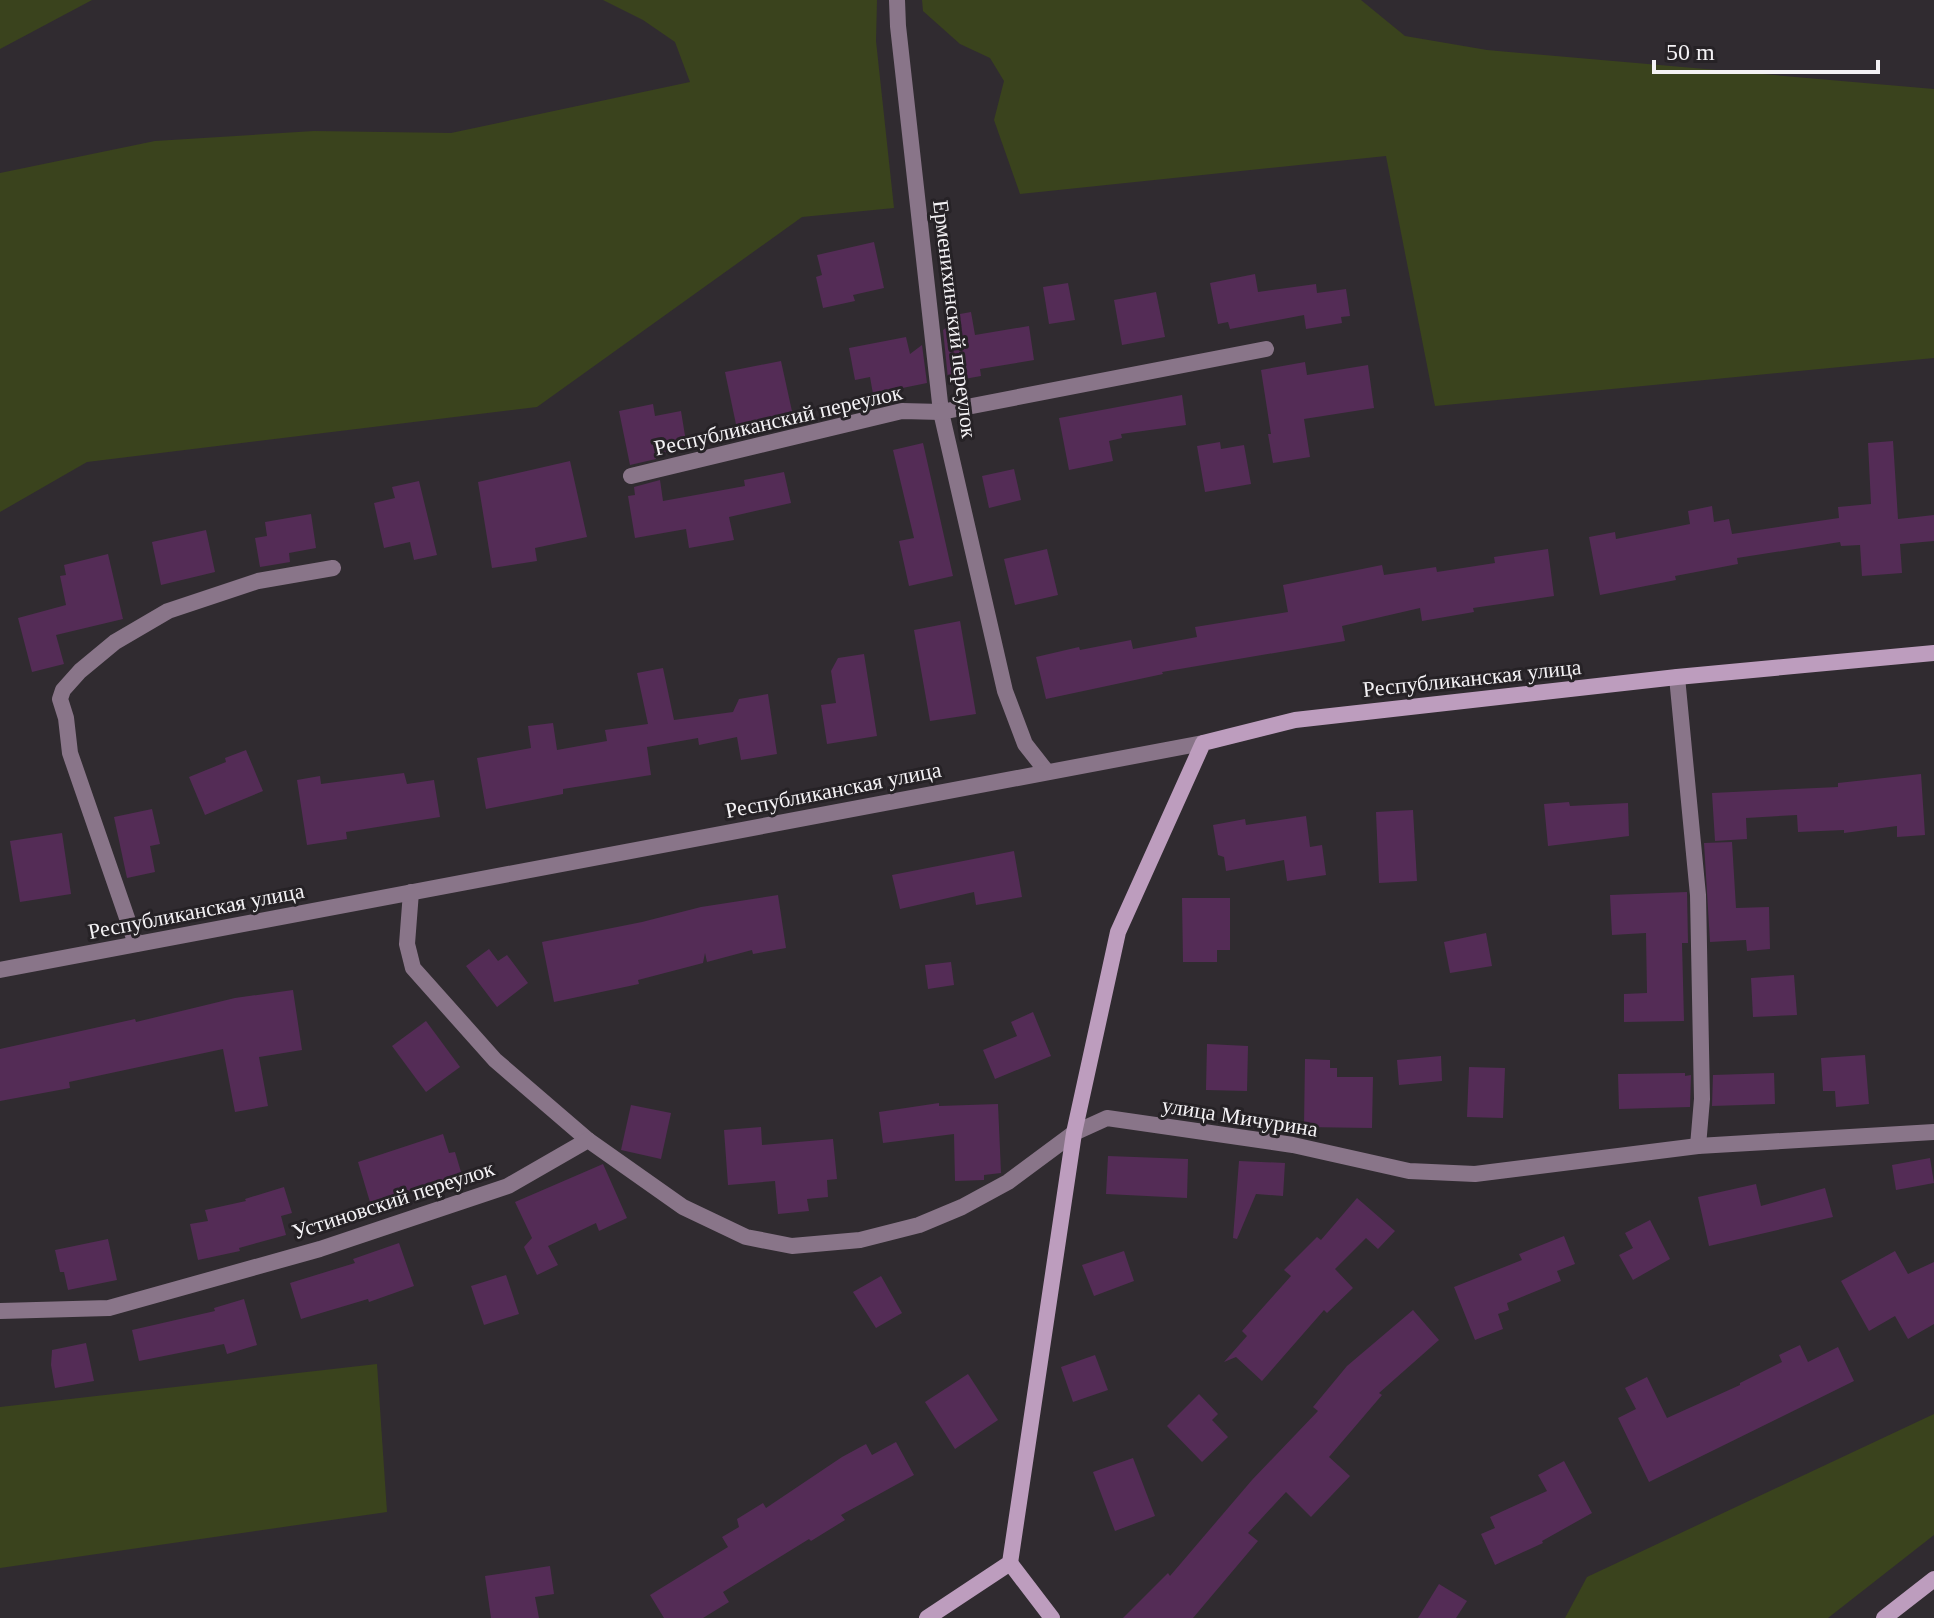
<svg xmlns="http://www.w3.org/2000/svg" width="1934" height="1618" viewBox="0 0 1934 1618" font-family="Georgia,serif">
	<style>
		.green { fill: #3a431d }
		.building { fill: #542c56 }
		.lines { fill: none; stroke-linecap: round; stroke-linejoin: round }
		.lane { stroke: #897589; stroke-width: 16 }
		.street { stroke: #897589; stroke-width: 16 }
		.secondary { stroke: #bd9dbe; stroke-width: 16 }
		.labels { text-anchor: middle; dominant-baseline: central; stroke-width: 6; stroke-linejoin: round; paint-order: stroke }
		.street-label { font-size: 22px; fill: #f4f2f5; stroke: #262226 }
	</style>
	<rect width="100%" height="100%" fill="#302b30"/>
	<g class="green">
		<path d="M0,0h92l-92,49z"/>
		<path d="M603,0h274l-1,41 18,167 -92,9 -265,190 -450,55 -87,50v-339l155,-32 159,-10 137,2 239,-51 -15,-40 -32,-22z"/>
		<path d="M922,0h439l44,36 82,14 447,39v269l-499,48 -49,-250 -366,38 -26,-74 10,-39 -14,-23 -30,-14 -37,-33z"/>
		<path d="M377,1364l10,148 -387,56v-161z"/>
		<path d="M1934,1414v121l-106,83h-263l22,-41z"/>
	</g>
	<g class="building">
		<path d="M874,242l10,46 -31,7 2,6 -32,7 -7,-31 6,-2 -5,-20z"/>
		<path d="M1255,274l3,18 58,-8 1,9 29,-4 4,27 -9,1 1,6 -36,6 -2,-14 -74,14 -2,-7 -10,2 -8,-41z"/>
		<path d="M1068,283l7,37 -26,4 -6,-37z"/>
		<path d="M1156,292l9,45 -43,8 -8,-45z"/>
		<path d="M971,312l4,23 54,-9 5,34 -54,9 1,7 -28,5 -1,-3 -4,1 -5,-49 7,-5 -1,-9z"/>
		<path d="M906,337l4,17 12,-9 5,38 -54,11 -3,-17 -15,3 -6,-32z"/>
		<path d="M781,361l12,55 -56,13 -12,-57z"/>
		<path d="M1305,362l2,13 61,-10 6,43 -70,11 6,38 -37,6 -5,-29h3l-10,-64z"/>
		<path d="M1182,395l4,30 -65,9 1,4 -13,3 4,20 -44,9 -10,-52z"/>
		<path d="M653,404l2,12 26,-5 6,37 -31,6v5l-26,6 -11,-54z"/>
		<path d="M1893,441l5,78 36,-4v26l-34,3 2,29 -40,3 -2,-31 -19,1 -1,-4 -103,16 1,6 -63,12 1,4 -76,15 -11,-58 26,-5 1,7 74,-15 -2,-13 24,-5 2,16 15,-3 3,15 107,-16 -1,-11 33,-3 -3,-61z"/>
		<path d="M1220,442l1,7 23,-4 7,39 -46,8 -8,-46z"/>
		<path d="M923,443l30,133 -44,10 -10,-45 15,-3 -21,-88z"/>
		<path d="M570,461l17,76 -52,11 2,13 -45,7 -14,-86z"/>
		<path d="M1014,469l7,31 -32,8 -7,-32z"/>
		<path d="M784,472l7,31 -62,14 5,23 -45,8 -3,-19 -51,9 -7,-42 7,-1 -1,-8 26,-7 3,21 82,-15 -1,-6z"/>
		<path d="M419,481l18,74 -23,5 -4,-18 -26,6 -10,-45 21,-5 -3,-11z"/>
		<path d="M311,514l5,34 -27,5 1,9 -30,5 -5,-29 12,-2 -2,-14z"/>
		<path d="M206,530l9,42 -54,13 -9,-43z"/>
		<path d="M1047,549l11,46 -43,10 -11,-46z"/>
		<path d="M1548,549l6,47 -81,12 1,4 -52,9 -2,-13 -78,18 3,15 -183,31 1,2 -117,25 -10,-42 43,-10 1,3 51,-10 2,9 64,-12 -2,-10 93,-15 -5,-27 99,-20 2,10 52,-8 1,5 58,-9 -1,-6z"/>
		<path d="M108,554l15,65 -67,16 8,29 -32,8 -14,-54 48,-13 -6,-29 6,-1 -2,-10z"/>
		<path d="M960,621l16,93 -46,7 -16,-91z"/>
		<path d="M864,654l13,82 -50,8 -6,-39 15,-2 -5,-32 7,-13z"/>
		<path d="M663,668l11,52 59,-8 6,-13 29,-5 9,60 -36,6 -4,-23 -38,8 -1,-7 -51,9 4,28 -88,14v5l-77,15 -9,-51 54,-10 -3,-22 25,-3 4,27 50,-9 -2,-11 43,-6 -11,-51z"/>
		<path d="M246,750l17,41 -58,24 -16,-38 37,-15 -1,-4z"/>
		<path d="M404,773l3,11 27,-4 6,37 -94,15 1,7 -40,6 -10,-65 23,-4 1,8z"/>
		<path d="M1921,774l4,61 -28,2v-11l-53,7v-3l-46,2 -1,-17 -51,3 1,21 -32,2 -3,-48 126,-6v-4z"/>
		<path d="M1569,802l1,4 58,-3 1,33 -81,10 -4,-42z"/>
		<path d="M152,809l8,35 -10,2 5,26 -28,6 -13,-61z"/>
		<path d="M1413,810l4,71 -38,2 -3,-71z"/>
		<path d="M1306,816l4,31 12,-2 4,30 -39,6 -3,-21 -58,11 -2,-14 -6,-2 -5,-30 32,-6 1,6z"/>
		<path d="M62,833l9,61 -51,8 -10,-61z"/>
		<path d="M1732,842l4,66 33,-1 1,42 -23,2 -1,-11 -36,2 -6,-99z"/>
		<path d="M1014,851l8,46 -46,8 -2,-13 -74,17 -8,-34z"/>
		<path d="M1687,892l1,51h-6l2,78 -60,1v-28l23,-1 -1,-60 -34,2 -2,-40z"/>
		<path d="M778,895l8,53 -33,6 -1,-4 -45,12 -2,-9 -2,10 -65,17 1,4 -85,18 -12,-60 100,-20 59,-15z"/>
		<path d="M1182,898h48v52h-13v12h-34z"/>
		<path d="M1486,933l6,33 -42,7 -6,-31z"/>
		<path d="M489,949l9,12 9,-6 21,28 -31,24 -31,-41z"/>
		<path d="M951,962l3,23 -26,4 -3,-24z"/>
		<path d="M1794,975l3,40 -44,2 -2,-39z"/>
		<path d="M293,990l9,60 -43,7 9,49 -33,6 -12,-63 -154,33 1,6 -70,13v-52l135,-30 1,3 99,-24z"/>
		<path d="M1033,1012l18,44 -56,23 -12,-29 34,-14 -6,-14z"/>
		<path d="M426,1021l34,46 -34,25 -34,-46z"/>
		<path d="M1207,1044l41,2 -1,45 -41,-1z"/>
		<path d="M1865,1055l4,49 -33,3 -1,-16h-12l-2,-33z"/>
		<path d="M1441,1056l1,25 -43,4 -2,-25z"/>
		<path d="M1305,1059l25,1v8h7v9h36l-1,51 -68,-1z"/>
		<path d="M1469,1067l36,1 -2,50 -36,-1z"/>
		<path d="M1685,1073v3l6,-1 -1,32 -71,2 -1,-35z"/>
		<path d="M1774,1073l1,31 -63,2 1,-31z"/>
		<path d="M939,1103v3l59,-2 3,69 -17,2v5l-29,1 -1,-47 -71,9 -4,-31z"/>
		<path d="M631,1105l40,8 -10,46 -40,-9z"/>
		<path d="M761,1127l1,18 71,-6 4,40 -10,1 1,17 -21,2 2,12 -31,3 -3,-33 -47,4 -4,-55z"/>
		<path d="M443,1134l6,19 6,-1 6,20 -6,3 2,4 -87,23 -12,-40z"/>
		<path d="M1108,1156l80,3 -1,39 -81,-4z"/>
		<path d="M1930,1158l4,25 -38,7 -4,-25z"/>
		<path d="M1239,1161l46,2 -2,33 -27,-2 -19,45 -4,-1z"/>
		<path d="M603,1164l24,54 -28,13 -3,-8 -48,23 10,19 -21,10 -13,-28 8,-9 -17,-36z"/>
		<path d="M1756,1184l5,22 64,-18 8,29 -124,29 -11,-49z"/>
		<path d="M284,1187l8,26 -11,3 5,19 -47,13 1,3 -42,9 -8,-36 18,-3 -3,-11 41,-9 -1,-2z"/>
		<path d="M1357,1198l38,33 -17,18 -12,-11 -31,31 18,19 -26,25 -3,-3 -62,71 -26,-24 -12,5 23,-26 -5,-5 49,-55 -7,-6 33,-33 4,3z"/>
		<path d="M1650,1220l20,39 -37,21 -14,-25 14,-7 -8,-15z"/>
		<path d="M1564,1236l11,28 -18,7 4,10 -54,22 2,7 -11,4 5,15 -28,11 -21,-53 68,-27 -3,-6z"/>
		<path d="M108,1239l9,41 -49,10 -4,-18h-4l-5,-22z"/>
		<path d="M399,1243l15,43 -45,16 -1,-3 -67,20 -11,-36 65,-20 -2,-4z"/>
		<path d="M1124,1251l10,30 -40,15 -12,-31z"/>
		<path d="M1895,1251l13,23 26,-12v62l-26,15 -13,-23 -26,15 -28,-50z"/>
		<path d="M506,1275l13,39 -35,11 -13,-39z"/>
		<path d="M881,1276l21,37 -26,15 -23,-36z"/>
		<path d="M244,1299l13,46 -30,9 -3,-10 -85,17 -7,-31 83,-19 -1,-3z"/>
		<path d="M1413,1310l26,30 -60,53 3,2 -53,62 21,19 -39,41 -25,-25 -38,41 10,8 -65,77h-70l45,-45 2,3 82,-96 66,-69 -5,-4 34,-41z"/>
		<path d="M86,1343l8,38 -39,7 -4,-23 1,-15z"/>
		<path d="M1800,1345l8,17 30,-15 16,34 -205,101 -31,-64 18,-9 -11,-21 22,-11 20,41 73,-33v-2l42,-21 -3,-7z"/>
		<path d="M1095,1355l13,35 -35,12 -12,-35z"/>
		<path d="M968,1374l30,46 -43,29 -30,-47z"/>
		<path d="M1199,1394l19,20 -6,6 16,17 -26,25 -35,-36z"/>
		<path d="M896,1442l18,33 -73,40 4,5 -34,21 -2,-2 -86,53 6,10 -26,16h-39l-14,-23 78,-48 -6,-10 17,-10 -2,-8 26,-16 3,5 76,-51 24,-13 6,11z"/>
		<path d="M1133,1458l22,58 -40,15 -22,-59z"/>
		<path d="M1564,1461l28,52 -50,28 1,2 -48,22 -14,-31 14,-6 -5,-11 57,-26 -9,-16z"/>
		<path d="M550,1566l4,28 -19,3 4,21h-48l-6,-42z"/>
		<path d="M1439,1584l28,17 -11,17h-38z"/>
	</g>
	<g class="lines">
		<path class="lane" d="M411,892l-4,52 6,24 82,92 93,80"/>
		<g class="street">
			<path d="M897,0l1,26 43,386 64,279 20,53 22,28"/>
			<path d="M631,476l271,-65 39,1 325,-63"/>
			<path d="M1677,677l21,218 4,204 -4,47"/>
			<path d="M136,944l-66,-191 -4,-35 -6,-19 3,-9 17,-19 35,-29 53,-31 90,-30 75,-13"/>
			<path d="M0,970l1203,-227"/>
			<path d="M0,1311l109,-3 211,-59 188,-63 80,-46 95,67 63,30 46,9 68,-6 59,-15 43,-18 46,-25 66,-49 33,-15 186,27 116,26 66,3 223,-28 236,-14"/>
		</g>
		<g class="secondary">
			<path d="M1010,1563l42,55"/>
			<path d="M927,1618l83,-55 64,-430 44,-201 85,-189 92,-23 382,-43 257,-24"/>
			<path d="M1884,1618l50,-39"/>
		</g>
	</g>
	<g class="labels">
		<g class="street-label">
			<text transform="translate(955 319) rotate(83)">Ерменихинский переулок</text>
			<text transform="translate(778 420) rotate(-13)">Республиканский переулок</text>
			<text transform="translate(1472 678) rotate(-6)">Республиканская улица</text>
			<text transform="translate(833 790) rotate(-11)">Республиканская улица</text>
			<text transform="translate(196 911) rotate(-11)">Республиканская улица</text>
			<text transform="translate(1240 1117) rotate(9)">улица Мичурина</text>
			<text transform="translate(393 1200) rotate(-18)">Устиновский переулок</text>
		</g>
	</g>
	<path d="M1654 60v12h224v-12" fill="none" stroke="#f4f2f5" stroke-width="4"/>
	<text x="1666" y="60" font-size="24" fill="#f4f2f5" stroke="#262226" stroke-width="6" paint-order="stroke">50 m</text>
</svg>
